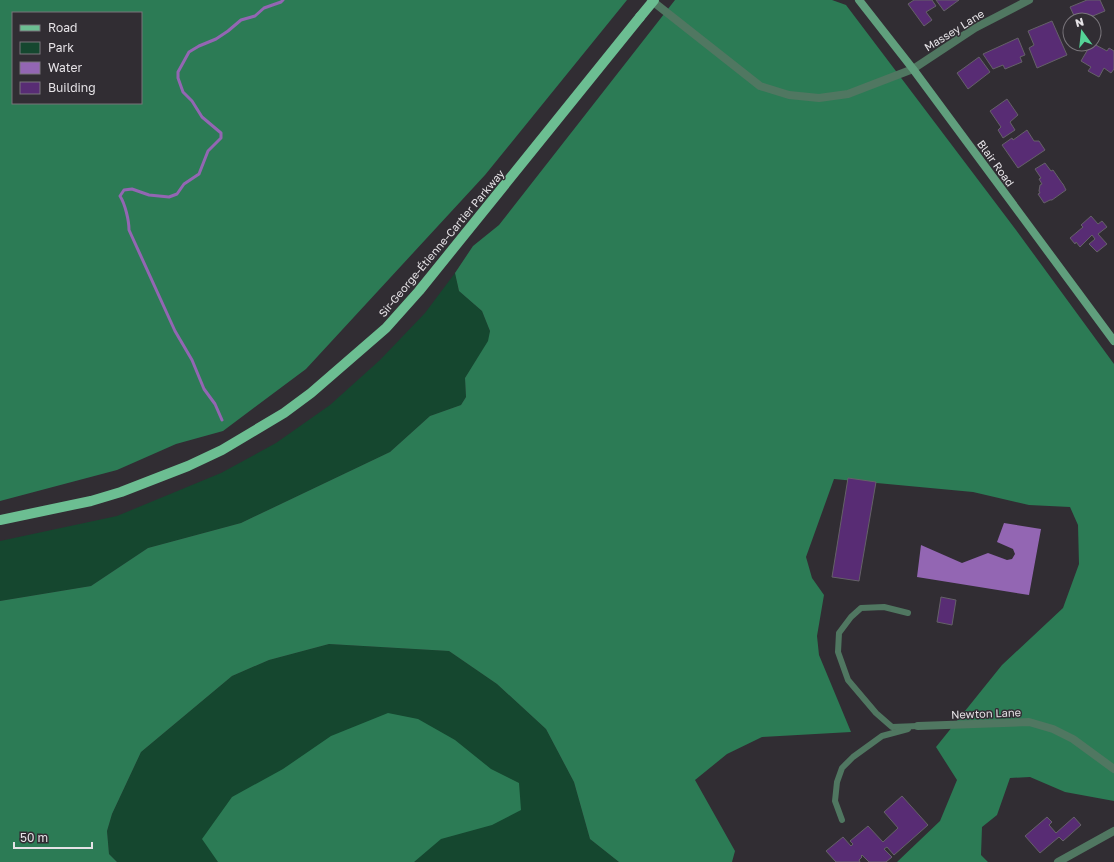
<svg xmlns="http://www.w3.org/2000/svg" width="1114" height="862" viewBox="0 0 1114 862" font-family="'Golos Text',sans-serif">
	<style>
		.green { fill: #15472f }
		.forest { fill: #2c7b55; fill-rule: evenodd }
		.water { fill: #9366b3 }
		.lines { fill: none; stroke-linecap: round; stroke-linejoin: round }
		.stream { stroke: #9366b3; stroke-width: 3 }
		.building { fill: #582c74; stroke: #656168 }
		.lane { stroke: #507761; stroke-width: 6 }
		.street { stroke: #507761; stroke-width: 8 }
		.secondary { stroke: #609f7d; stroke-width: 8 }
		.primary { stroke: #6cbe92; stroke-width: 10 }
		.primary-bridge { stroke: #6cbe92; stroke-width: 10 }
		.labels { text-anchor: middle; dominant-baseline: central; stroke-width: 3; stroke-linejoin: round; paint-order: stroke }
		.street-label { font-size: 11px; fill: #e5e2e6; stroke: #312d33 }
	</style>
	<rect width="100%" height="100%" fill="#312d33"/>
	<g class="green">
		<path d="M455,273l4,18 23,20 8,20 -1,10 -24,37 1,19 -5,8 -31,11 -40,36 -149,71 -93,25 -57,38 -91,15v-60l117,-25 104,-43 55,-30 54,-38 50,-45 45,-47z"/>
		<path d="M329,644l120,7 48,33 49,45 28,53 16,57 29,23h-502l-8,-8 -2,-23 5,-17 29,-62 91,-76 37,-16z"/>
	</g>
	<g class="forest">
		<path d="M0,0h627l-142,175 -179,194 -83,62 -47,13 -59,26 -117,31zM13,13h128v90h-128z"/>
		<path d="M675,0h157l14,5 170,225 98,134v437l-49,-9 -35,-15 -20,1 -13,37 -15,12 -1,28 7,7h-91l43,-41 17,-41 -21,-33 66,-82 61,-57 16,-44 -1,-39 -8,-18 -41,-2 -56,-13 -139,-13 -28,78 6,21 12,17 -7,41 2,19 32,77 -89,5 -35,17 -32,26 40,71 -3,11h-113l-29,-23 -16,-57 -28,-53 -49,-45 -48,-33 -120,-7 -60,16 -37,16 -91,76 -29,62 -5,17 2,23 8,8h-117v-261l91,-15 57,-38 93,-25 149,-71 40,-36 31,-11 5,-8 -1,-19 23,-37 2,-10 -8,-20 -23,-20 -4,-18 18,-27 26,-21z"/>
		<path d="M388,713l30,6 37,21 36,29 28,14 2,27 -29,15 -51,14 -27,23h-196l-16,-23 30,-42 51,-28 48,-33z"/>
	</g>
	<path class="water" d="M1004,523l37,6 -12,66 -112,-18 4,-32 41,18 26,-10 19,7 5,-1 3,-5 -2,-5 -16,-7z"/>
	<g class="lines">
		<path class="stream" d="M222,420l-7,-16 -11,-15 -12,-29 -17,-29 -46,-101c0,-10 -4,-26 -9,-34l4,-6 8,-1 17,6 20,2 8,-3 7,-10 15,-10 9,-23 13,-13v-5l-19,-16 -10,-16 -9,-9 -5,-14v-6l11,-20 10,-6 17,-7 12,-8 13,-11 14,-4 9,-8 17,-6 2,-2"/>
	</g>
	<g class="building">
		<path d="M914,0h18l4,6 -10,6 6,8 -8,6 -16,-22z"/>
		<path d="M936,0h23l-15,11z"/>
		<path d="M1087,0h13l5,11 -22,9h-7l-6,-13z"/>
		<path d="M1052,21l15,34 -30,13 -8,-20 5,-3 -6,-14z"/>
		<path d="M1018,38l7,17 -5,2 2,5 -17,7 -2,-4 -10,4 -10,-15z"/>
		<path d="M1091,44h3l13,7 2,-3 5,3v18l-3,4 -7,-5 -5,9 -11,-6 3,-4 -10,-6z"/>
		<path d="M979,57l11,15 -22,17 -11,-16z"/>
		<path d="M1007,99l11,16 -8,7 5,8 -12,8 -5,-8 3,-3 -11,-16z"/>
		<path d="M1027,130l7,11h5l6,9 -27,18 -16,-23 10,-7 1,2z"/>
		<path d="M1045,163l6,8 2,-1 9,13 1,1 3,6 -14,10h-2l-6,3 -6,-9 2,-1 -1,-2 1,-6 2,-1 -3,-5 2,-1 -6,-9z"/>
		<path d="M1091,216l7,8 4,-3 5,6 -9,7 9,10 -10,8 -8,-8 6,-5 -3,-4 -12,12 -4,-5 -1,2 -5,-6 13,-11 -2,-2z"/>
		<path d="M848,478l28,4 -17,99 -27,-4z"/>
		<path d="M941,597l15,3 -4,25 -15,-3z"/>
		<path d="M902,796l26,29 -34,30 -7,-8 -3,2 8,8 -6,5h-17l-7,-7 -1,1 1,1 -3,3 1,2h-24l-10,-11 17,-14 8,9 2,-2 -3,-3 18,-15 15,16 15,-14 -14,-16z"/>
		<path d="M1047,817l5,5 -3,3 7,8 18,-16 7,8 -18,16 -4,-4 -19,16 -15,-17z"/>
	</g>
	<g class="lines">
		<g class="lane">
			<path d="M908,613l-24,-6 -23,1 -10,9 -12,16 -1,19 10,28 28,33 16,14 26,-1"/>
			<path d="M842,820l-7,-19 2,-19 5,-14 11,-11 29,-21 26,-7"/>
		</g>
		<g class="street">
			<path d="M651,0l109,86 29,9 30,3 29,-4 65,-25 62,-41 54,-28"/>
			<path d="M918,726l111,-4 24,7 20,10 41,30"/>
			<path d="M1058,862l56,-31"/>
		</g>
		<path class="secondary" d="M859,0l54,69 201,272"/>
		<path class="primary" d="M0,520l91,-19 30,-9 67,-26 34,-16 62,-37 27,-20 75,-65 33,-37 221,-274"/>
		<path class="primary-bridge" d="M640,17l14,-17"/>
	</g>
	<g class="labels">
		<g class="street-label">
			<text transform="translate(954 30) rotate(-32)">Massey Lane</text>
			<text transform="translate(996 163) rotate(54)">Blair Road</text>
			<text transform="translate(441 243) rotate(-50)">Sir-George-Étienne-Cartier Parkway</text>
			<text transform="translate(986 713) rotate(-2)">Newton Lane</text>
		</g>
	</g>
	<rect x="12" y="12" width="130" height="92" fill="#312d33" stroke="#79757b"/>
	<rect x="20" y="25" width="20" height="6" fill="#6cbe92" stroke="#79757b"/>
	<text x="48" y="32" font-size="12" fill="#e5e2e6">Road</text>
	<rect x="20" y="42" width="20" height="12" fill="#15472f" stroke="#79757b"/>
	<text x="48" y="52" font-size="12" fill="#e5e2e6">Park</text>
	<rect x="20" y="62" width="20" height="12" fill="#9366b3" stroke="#79757b"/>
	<text x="48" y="72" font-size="12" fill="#e5e2e6">Water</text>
	<rect x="20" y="82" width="20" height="12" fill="#582c74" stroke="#79757b"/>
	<text x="48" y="92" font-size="12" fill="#e5e2e6">Building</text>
	<g transform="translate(1082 32) rotate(345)"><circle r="19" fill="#312d33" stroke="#79757b"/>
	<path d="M0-3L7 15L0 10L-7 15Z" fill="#54d396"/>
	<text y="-6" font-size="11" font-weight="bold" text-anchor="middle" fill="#e5e2e6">N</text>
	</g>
	<path d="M14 842v6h78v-6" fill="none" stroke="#e5e2e6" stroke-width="2"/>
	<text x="20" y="842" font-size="12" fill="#e5e2e6" stroke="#312d33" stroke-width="3" paint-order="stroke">50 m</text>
</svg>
